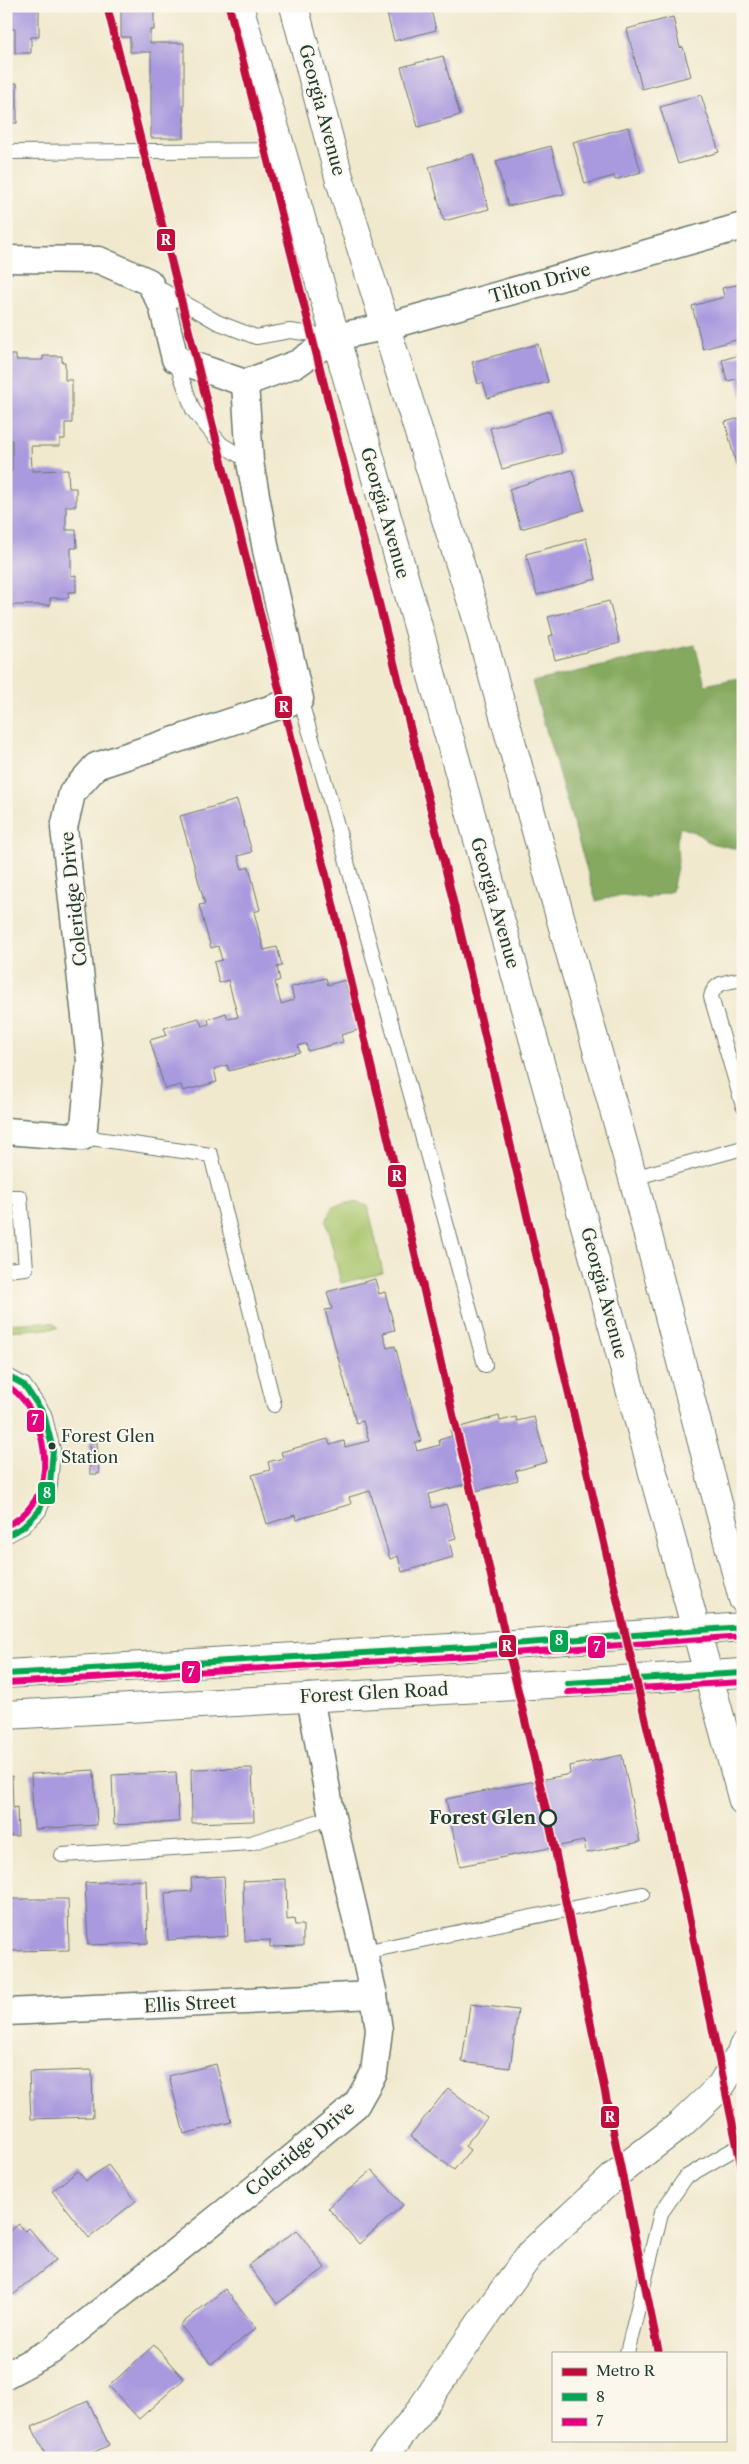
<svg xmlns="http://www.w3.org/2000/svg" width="749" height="2464" viewBox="0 0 749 2464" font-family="'Libre Caslon Text',serif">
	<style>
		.green { fill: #a7c46b; stroke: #638050 }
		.forest { fill: #85aa5f; stroke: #52744a }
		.building { fill: #a999de }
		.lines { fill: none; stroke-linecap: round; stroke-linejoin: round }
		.service-casing { stroke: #68796a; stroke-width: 16 }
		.minor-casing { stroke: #68796a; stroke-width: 29 }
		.secondary-casing { stroke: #68796a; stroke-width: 30 }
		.primary-casing { stroke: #68796a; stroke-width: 30 }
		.motorway-casing { stroke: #68796a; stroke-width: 30 }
		.service { stroke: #fff; stroke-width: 14 }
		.minor { stroke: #fff; stroke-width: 26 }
		.secondary { stroke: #fff; stroke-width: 28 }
		.primary { stroke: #fff; stroke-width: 28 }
		.motorway { stroke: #fff; stroke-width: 28 }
		.bus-1-casing { stroke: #fbf7ec; stroke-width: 10 }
		.bus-2-casing { stroke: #fbf7ec; stroke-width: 10 }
		.bus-1 { stroke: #00a651; stroke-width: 6 }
		.bus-2 { stroke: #e5007d; stroke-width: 6 }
		.metro-1-casing { stroke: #fbf7ec; stroke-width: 11 }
		.metro-1 { stroke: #bf0d3e; stroke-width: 8 }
		.bus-dot { fill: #1f3d34; stroke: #fbf7ec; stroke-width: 2 }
		.stop-dot { fill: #fbf7ec; stroke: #1f3d34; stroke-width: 2.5 }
		.labels { text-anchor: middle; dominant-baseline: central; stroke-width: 4; stroke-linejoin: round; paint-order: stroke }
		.bus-label { font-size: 17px; fill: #1f3d34; stroke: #fbf7ec; text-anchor: start }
		.street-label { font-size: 18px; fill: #1f3d34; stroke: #fbf7ec }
		.stop-label { font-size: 18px; font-weight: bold; fill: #1f3d34; stroke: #fbf7ec; text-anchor: end }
		.line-badge { stroke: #fbf7ec; stroke-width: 2 }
		.badge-label { font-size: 14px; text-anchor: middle; font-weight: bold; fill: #fff }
	</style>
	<rect width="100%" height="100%" fill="#fbf7ec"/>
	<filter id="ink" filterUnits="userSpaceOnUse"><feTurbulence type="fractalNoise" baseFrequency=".02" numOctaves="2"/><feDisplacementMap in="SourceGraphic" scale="10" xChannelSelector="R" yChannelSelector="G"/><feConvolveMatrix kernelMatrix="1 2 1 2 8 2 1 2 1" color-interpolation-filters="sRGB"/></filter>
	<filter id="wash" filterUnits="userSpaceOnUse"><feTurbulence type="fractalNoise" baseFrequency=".0096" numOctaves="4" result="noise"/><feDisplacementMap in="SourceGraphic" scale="20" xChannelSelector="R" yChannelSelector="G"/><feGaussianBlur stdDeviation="1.12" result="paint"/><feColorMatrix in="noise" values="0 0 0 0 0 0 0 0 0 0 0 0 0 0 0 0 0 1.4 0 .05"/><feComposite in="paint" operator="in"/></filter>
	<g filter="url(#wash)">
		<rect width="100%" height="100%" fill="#f1e9ce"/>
		<g class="green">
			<path d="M354,1202l14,4 15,67 -42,10 -15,-63 7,-14z"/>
			<path d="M40,1322l14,1 4,5 -52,3v-7z"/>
		</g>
		<path class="forest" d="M695,645l10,40 38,-8v173l-33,-7 -15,-11 -15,-5 -3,14 1,21 -6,29 -25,7 -25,-3 -26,6 -64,-219z"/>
		<g id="blocks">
			<g class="building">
				<path d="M6,6h33v31h-8v16h-16v-24h-9z"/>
				<path d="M121,6h33v24h-4v13h34v95h-33v-86h-21v-15h-9z"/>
				<path d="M385,6h45l6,24 -42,11z"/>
				<path d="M673,17l7,31 3,-1 8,29 -49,13 -15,-60z"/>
				<path d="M443,56l17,59 -42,12 -17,-60z"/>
				<path d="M17,83v40h-11v-39z"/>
				<path d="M701,95l18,57 -41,12 -18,-57z"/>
				<path d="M628,127l13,45 -26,8 -1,-4 -29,8 -12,-42z"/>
				<path d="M551,146l13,48 -56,12 -12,-45z"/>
				<path d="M473,154l16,55 -45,12 -15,-54z"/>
				<path d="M741,284l2,8v46l-40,11 -11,-43 32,-9 -2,-9z"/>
				<path d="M538,344l10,38 -60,16 -5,-16 -5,2 -6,-22z"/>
				<path d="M743,354v44h-1l-5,-19 -10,2 -5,-21z"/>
				<path d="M6,355h10v5h27v-4h19v6h3v18h7v43h-7v16h-5v7h-29l1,25 36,-1 1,18h7v18h-10v24h10l1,18h-6v28l5,-1v17h-8l1,6h-19v7h-42l-2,-6v-128h6v-31h-6z"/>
				<path d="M550,411l12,42 -60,16 -12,-41z"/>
				<path d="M743,417v45l-7,2 -11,-42z"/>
				<path d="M572,470l12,40 -63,19 -12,-40z"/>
				<path d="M586,538l10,41 -59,16 -11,-41z"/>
				<path d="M609,601l11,42 -65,17 -6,-24 4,-1 -5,-18z"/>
				<path d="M237,800l15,52 -14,4 4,13 7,-2 11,43 -6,2 10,38 13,-3 5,19 -5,1 3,13 -5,2 6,22 13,-4 -3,-13 35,-9 2,7 17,-5 13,50 -17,5 2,7 -35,9 -2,-7h-2l-6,2 2,6 -71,19 -2,-6 -13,4 3,13 -34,9 -2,-6 -16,4 -15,-49 17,-5 -3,-7 35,-10 3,8 7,-2 -1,-5 18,-6 2,6 10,-2 -10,-37 -9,3 -5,-21 8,-2 -4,-14 -7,2 -12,-43 6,-1 -25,-88z"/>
				<path d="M375,1279l4,15 6,-2 10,38 -12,3 4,15 8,-2 26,95 -6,2 2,8 23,-6 -1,-5 13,-4 -2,-6 49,-14 1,5 16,-4 1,4 17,-4 13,45 -32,9 3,9 -50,13 -2,-9 -37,10 3,14 14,-4 10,34 -7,2 4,17 -51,15 -4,-16 -8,3 -20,-68 -21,6 2,7 -55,16 -1,-5 -28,9 -15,-49 18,-5 -2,-8 15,-4 -2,-6 47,-13 2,6 14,-4 1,6 24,-6 -6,-20 -7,2 -31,-113 7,-1 -5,-17z"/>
				<path d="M97,1442l2,32h-9l-1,-31z"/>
				<path d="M622,1755l18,87 -54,11 -2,-12 -124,25 -14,-67 124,-25 -1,-8z"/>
				<path d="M252,1768l2,53 -62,2 -1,-54z"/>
				<path d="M94,1770l3,55 -63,4 -3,-55z"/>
				<path d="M176,1772l3,50 -65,3 -2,-50z"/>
				<path d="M12,1776l1,32 4,-1 1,29h-12v-59z"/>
				<path d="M224,1876l4,60 -60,4 -3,-47 27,-2 -1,-13z"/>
				<path d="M286,1879l1,41 7,-1 1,6h8v21l-33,1v-7l-25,1 -2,-60z"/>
				<path d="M146,1880l2,63 -60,2 -3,-62z"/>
				<path d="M6,1899h62l1,51 -63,1z"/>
				<path d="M470,2004l48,6 -8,58 -48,-6z"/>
				<path d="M216,2064l15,58 -47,12 -15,-58z"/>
				<path d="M92,2070l1,47 -62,2 -2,-47z"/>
				<path d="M448,2088l39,30 -22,28 5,4 -16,20 -44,-34z"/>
				<path d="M108,2165l28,36 -47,37 -37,-47 26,-20 8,10z"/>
				<path d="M372,2170l31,35 -44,39 -31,-36z"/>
				<path d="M19,2224l6,7 4,-3 27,32 -43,35 -7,-9v-52z"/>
				<path d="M297,2230l28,38 -48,36 -29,-39z"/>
				<path d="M225,2289l31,39 -45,36 -31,-39z"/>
				<path d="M154,2345l30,34 -45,40 -30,-33z"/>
				<path d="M88,2401l21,44 -27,13h-35l-15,-31z"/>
			</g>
		</g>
	</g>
	<g filter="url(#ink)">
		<use href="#blocks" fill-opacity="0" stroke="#68796a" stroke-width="1"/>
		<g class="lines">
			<g class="service-casing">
				<g id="service">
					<path d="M6,152l275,-2"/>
					<path d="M157,287l60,35 39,15 34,-6 45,6"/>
					<path d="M175,359l18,51 28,34 29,18"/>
					<path d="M300,699l27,90 158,576"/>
					<path d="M743,979c-14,3 -29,2 -32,18l32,109"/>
					<path d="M83,1137l128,18 63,250"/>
					<path d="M633,1178l110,-30"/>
					<path d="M6,1197h14l6,71 -20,2"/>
					<path d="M6,1375l18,10 20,29 9,36 -3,35 -11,26 -16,16 -17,9"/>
					<path d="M62,1855l189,-12 81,-26"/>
					<path d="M364,1952l278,-58"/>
					<path d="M627,2353l34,-140 25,-36 57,-33"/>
				</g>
			</g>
			<g class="minor-casing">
				<g id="minor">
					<path d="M6,259l93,1 50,22 13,23 13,54 70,24 53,-20 38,-26 52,-11 355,-100"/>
					<path d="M6,1131l77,6 7,-76 -26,-233 8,-35 24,-27 204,-67 -34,-149 -16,-88 -5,-79"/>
					<path d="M6,2012l368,-17"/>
					<path d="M6,2375l45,-24 218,-174 87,-72 18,-32 5,-43 -5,-35 -42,-178 -22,-120"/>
				</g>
			</g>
			<g class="secondary-casing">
				<g id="secondary">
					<path d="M6,1674l478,-28 259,-19"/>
					<path d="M6,1715l737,-42"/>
				</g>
			</g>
			<g class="primary-casing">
				<g id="primary">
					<path d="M239,6c176,596 340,1196 504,1795"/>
					<path d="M294,6l45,171 136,435 158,566 110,421"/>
				</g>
			</g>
			<g class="motorway-casing">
				<path id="motorway" d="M382,2458l35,-43 73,-106 41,-56 89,-82 60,-46 40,-38 20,-32 3,-8"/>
			</g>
			<use href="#service" class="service"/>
			<use href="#minor" class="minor"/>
			<use href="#secondary" class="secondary"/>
			<use href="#primary" class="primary"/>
			<use href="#motorway" class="motorway"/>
			<g class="bus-1-casing">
				<g id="bus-1">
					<path d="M6,1375l18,10 20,29 9,36 -3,35 -11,26 -16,16 -17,9"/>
					<path d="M6,1674l478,-28 259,-19"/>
					<path d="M568,1683l175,-10"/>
				</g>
			</g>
			<g class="bus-2-casing">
				<g id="bus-2">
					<path d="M6,1385c36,20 52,89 24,122 -6,9 -14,14 -24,19"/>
					<path d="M7,1683l478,-28 258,-19"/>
					<path d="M568,1692l175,-10"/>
				</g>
			</g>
			<use href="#bus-1" class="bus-1"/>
			<use href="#bus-2" class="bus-2"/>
			<g class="metro-1-casing">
				<g id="metro-1">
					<path d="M107,6l221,877 223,948 108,522"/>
					<path d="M229,6l214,852 223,949 77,367"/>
				</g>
			</g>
			<use href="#metro-1" class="metro-1"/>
		</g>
	</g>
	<circle class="bus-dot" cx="52" cy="1446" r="4.5"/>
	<circle class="stop-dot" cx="548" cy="1818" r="8"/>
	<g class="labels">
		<g class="bus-label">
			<text x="61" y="1436">Forest Glen<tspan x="61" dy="21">Station</tspan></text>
		</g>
		<g class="street-label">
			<text transform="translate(322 110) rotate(75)">Georgia Avenue</text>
			<text transform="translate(540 283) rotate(-16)">Tilton Drive</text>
			<text transform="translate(385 513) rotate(74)">Georgia Avenue</text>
			<text transform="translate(74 899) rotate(-96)">Coleridge Drive</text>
			<text transform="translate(495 903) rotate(74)">Georgia Avenue</text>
			<text transform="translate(604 1293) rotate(75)">Georgia Avenue</text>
			<text transform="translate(374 1693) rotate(-3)">Forest Glen Road</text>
			<text transform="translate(190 2004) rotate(-3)">Ellis Street</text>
			<text transform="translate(300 2149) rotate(-40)">Coleridge Drive</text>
		</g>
		<g class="stop-label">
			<text x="536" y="1818">Forest Glen</text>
		</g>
	</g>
	<g class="line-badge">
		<rect x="156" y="228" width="20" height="24" rx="5" fill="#bf0d3e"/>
		<rect x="274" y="695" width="19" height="24" rx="5" fill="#bf0d3e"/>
		<rect x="387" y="1164" width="20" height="24" rx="5" fill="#bf0d3e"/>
		<rect x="26" y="1409" width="19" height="24" rx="5" fill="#e5007d"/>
		<rect x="37" y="1481" width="19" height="24" rx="5" fill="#00a651"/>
		<rect x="549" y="1629" width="20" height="24" rx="5" fill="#00a651"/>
		<rect x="498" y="1634" width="19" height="24" rx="5" fill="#bf0d3e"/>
		<rect x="587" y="1635" width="19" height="24" rx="5" fill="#e5007d"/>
		<rect x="181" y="1660" width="20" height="24" rx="5" fill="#e5007d"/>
		<rect x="600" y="2105" width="20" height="24" rx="5" fill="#bf0d3e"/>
	</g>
	<g class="badge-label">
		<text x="166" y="245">R</text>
		<text x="284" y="712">R</text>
		<text x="397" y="1181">R</text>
		<text x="35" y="1425">7</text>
		<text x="47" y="1498">8</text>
		<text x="559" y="1645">8</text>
		<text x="507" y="1651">R</text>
		<text x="597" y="1652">7</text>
		<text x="191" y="1677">7</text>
		<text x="610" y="2122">R</text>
	</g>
	<rect width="749" height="2464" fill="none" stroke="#fbf7ec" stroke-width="25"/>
	<rect x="552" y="2352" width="175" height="90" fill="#fbf7ec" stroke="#a3ada2"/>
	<rect x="562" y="2368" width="25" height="8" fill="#bf0d3e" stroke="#a3ada2"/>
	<text x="596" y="2376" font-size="15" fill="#1f3d34">Metro R</text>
	<rect x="562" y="2393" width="25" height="8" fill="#00a651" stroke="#a3ada2"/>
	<text x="596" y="2402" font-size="15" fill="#1f3d34">8</text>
	<rect x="562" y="2418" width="25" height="8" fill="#e5007d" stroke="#a3ada2"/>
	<text x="596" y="2426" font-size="15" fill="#1f3d34">7</text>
</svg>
